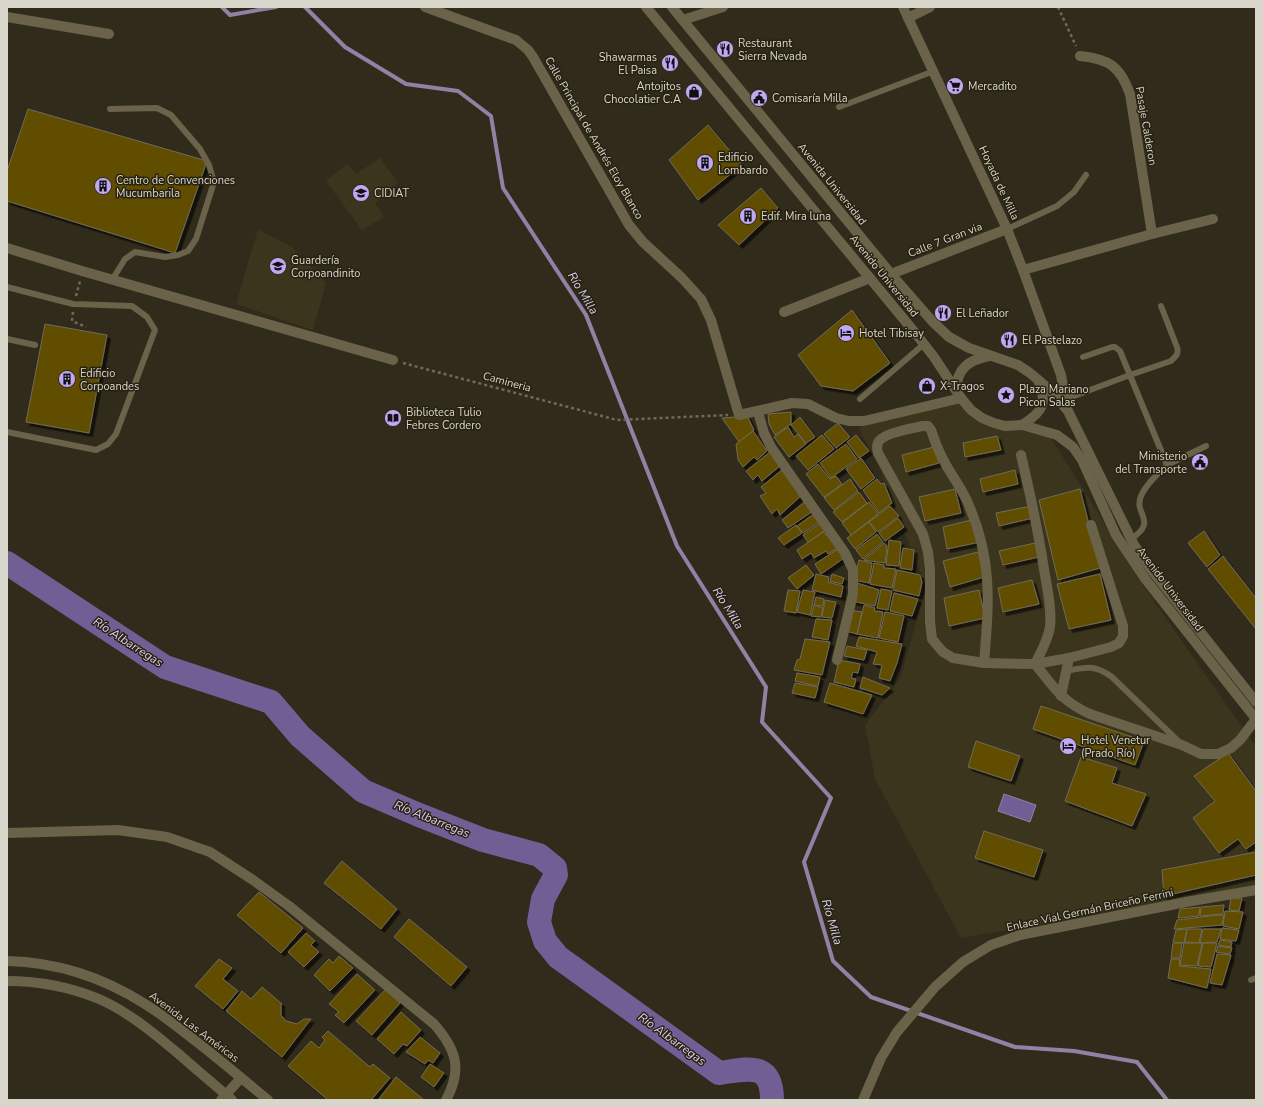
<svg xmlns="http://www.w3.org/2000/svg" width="1263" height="1107" viewBox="0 0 1263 1107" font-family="'Nunito Sans',sans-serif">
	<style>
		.built { fill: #3c351d }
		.water { fill: #715e95; stroke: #9082a5 }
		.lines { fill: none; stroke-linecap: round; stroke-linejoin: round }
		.stream { stroke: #9082a5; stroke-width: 4 }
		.river { stroke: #715e95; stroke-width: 24 }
		.building { fill: #604d00; stroke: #716b58; filter: url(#shadow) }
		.path { stroke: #6f6a5c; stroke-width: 2.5; stroke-dasharray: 3 3; stroke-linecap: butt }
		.service { stroke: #6a6249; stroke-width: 6 }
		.minor { stroke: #6a6249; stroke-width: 10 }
		.tertiary { stroke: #6a6249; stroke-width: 10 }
		.labels { text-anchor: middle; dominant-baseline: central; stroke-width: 3; stroke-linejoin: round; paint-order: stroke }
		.poi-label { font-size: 11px; fill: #d8d5ca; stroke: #272211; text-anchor: start }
		.street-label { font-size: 11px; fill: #d8d5ca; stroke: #272211 }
		.water-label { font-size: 12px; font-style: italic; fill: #dbd1f3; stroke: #272211 }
	</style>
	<defs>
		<filter id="shadow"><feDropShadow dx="3.5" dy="3.5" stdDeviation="0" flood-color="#0009"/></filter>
	</defs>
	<rect width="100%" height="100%" fill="#312b1b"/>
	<g class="built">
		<path d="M380,158l18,25 -23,20 9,14 -22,13 -36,-49 21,-17 9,10z"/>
		<path d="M258,229l35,19 33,35 -13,47 -77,-26z"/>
		<path d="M961,402l22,20 68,16 93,149 112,160v139l-295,52 -86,-159 -10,-54 35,-46 26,-92 -47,-120 -20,-39 48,-19z"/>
	</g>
	<path class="water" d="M1004,794l32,11 -6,17 -32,-11z"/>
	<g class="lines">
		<g class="stream">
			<path d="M222,7l8,8 46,-8"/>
			<path d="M305,7l40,40 61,37 52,7 33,25 12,72 83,127 91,231 89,141 -4,35 69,76 -27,64 29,99 38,36 144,50 59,4 63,11 30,38"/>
		</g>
		<path class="river" d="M7,563l158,104 106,35 29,34 63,55 56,24 64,25 56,15 16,13 1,7 -13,24 -4,23 6,19 13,16 161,116c29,-4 53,-12 53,27"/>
	</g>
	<g class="building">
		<path d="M28,109l179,52 -32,92 -168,-52v-30z"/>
		<path d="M708,125l34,40 -44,35 -29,-40z"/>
		<path d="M761,188l17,20 -39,37 -21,-20z"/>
		<path d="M852,310l38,53 -37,28 -32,-5 -23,-31z"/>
		<path d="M45,324l62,11 -18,98 -63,-11z"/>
		<path d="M791,412v12l-16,11 -6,-11 -1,-10z"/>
		<path d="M747,416l7,14 -15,12 -17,-24z"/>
		<path d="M800,417l15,20 -9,6 -15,-18z"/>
		<path d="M838,423l12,14 -14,11 -12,-14z"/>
		<path d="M788,427l6,10 4,-3 8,10 -17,13 -15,-20z"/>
		<path d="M753,431l14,20 -10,9 -3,-3 -11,10 -5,-7 -2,-16z"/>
		<path d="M822,435l12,14 -26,21 -12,-14z"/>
		<path d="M856,435l13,16 -10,7 -12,-16z"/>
		<path d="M997,436l4,14 -36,7 -2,-14z"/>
		<path d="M846,444l11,15 -26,19 -11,-15z"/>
		<path d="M934,447l5,16 -33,9 -4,-17z"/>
		<path d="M770,452l11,13 -19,16 -4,-6 -5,5 -7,-9z"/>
		<path d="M861,458l14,20 -14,11 -15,-20z"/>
		<path d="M818,464l12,15 6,-3 6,8 -18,13 -18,-23z"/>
		<path d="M783,469l20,25 -23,21 -3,-6 -5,5 -12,-18 6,-3 -5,-6z"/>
		<path d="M1015,470l3,14 -35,8 -3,-13z"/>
		<path d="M850,479l8,12 -24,19 -10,-12z"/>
		<path d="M877,479l4,5 3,-1 8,20 -13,10 -16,-23z"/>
		<path d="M955,489l6,24 -36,8 -6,-24z"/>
		<path d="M1080,489l20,79 -42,12 -19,-80z"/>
		<path d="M859,492l8,11 -25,19 -9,-10z"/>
		<path d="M806,501l7,10 -25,17 -6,-8z"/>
		<path d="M869,502l9,12 -27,21 -9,-12z"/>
		<path d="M890,506l9,10 -21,16 -9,-10z"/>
		<path d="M1031,506l2,12 -34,8 -3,-13z"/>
		<path d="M815,513l6,8 -18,12 -6,-7z"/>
		<path d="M898,518l6,9 -19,14 -6,-8z"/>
		<path d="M975,519l5,23 -33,7 -4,-22z"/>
		<path d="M869,522l7,10 -21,17 -8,-11z"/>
		<path d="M821,523l5,7 -18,12 -5,-7z"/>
		<path d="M796,525l6,8 -18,12 -6,-7z"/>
		<path d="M1204,531l16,24 -13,12 -19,-24z"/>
		<path d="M823,532l16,15 -11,7 -2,-3 -12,7 -3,-5 -9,6 -5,-9z"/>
		<path d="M877,534l6,8 -20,17 -7,-9z"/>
		<path d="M889,540l12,2 -2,24 -13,-1z"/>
		<path d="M884,543l3,3 -2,17 -21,-3z"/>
		<path d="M1035,543l4,14 -36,8 -4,-14z"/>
		<path d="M903,548l11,2 -2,20 -12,-2z"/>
		<path d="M838,549l6,9 -23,16 -6,-10z"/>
		<path d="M978,552l6,25 -34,10 -7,-26z"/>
		<path d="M1223,556l33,42v31l-48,-60z"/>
		<path d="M859,560l13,3 -3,20 -15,-3z"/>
		<path d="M874,563l10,2v3l12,1 -4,19 -22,-4z"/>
		<path d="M806,565l8,10 -17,14 -9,-11z"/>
		<path d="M897,570l23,5 2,7 -3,14 -26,-6z"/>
		<path d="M816,574l13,3 -1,5 15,4 -2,11 -29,-7z"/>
		<path d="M832,574l12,4 -2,6 -12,-3z"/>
		<path d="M1100,574l11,46 -42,9 -12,-45z"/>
		<path d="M1032,580l7,24 -36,8 -5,-24z"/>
		<path d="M857,583l22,7 -4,16 -23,-5z"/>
		<path d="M881,589l11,2 -4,19 -11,-2z"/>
		<path d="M788,590l12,1 -4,22 -12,-2z"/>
		<path d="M803,590l12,2 -5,23 -13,-3z"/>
		<path d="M979,590l6,28 -36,8 -5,-28z"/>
		<path d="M894,593l24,6 -6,17 -22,-5z"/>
		<path d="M816,597l8,2 -1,7 -9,-1z"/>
		<path d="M825,600l11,2 -4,16 -10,-1z"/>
		<path d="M814,605l9,3 -2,9 -10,-1z"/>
		<path d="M864,605l11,3 -1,3 9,1 -5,26 -21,-4z"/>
		<path d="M850,610l12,2 -5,22 -11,-3z"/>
		<path d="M885,612l19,4 -6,26 -19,-4z"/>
		<path d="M816,619l16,1 -4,20 -16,-3z"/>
		<path d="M859,637l43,7 -5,19 -7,18 -11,-3 3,-13 -9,-1 4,-12 -21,-6z"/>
		<path d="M805,639l25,3 -8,33 -28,-5 3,-10 3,-1z"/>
		<path d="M847,646l20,4 -3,10 -20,-4z"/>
		<path d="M839,660l21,4 -2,9 -5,-1 -2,6 5,1 -2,8 -20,-5z"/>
		<path d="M797,673l23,4 -2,9 -23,-5z"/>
		<path d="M863,677l27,11 -8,7 -22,-7z"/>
		<path d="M795,683l23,4 -3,11 -23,-5z"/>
		<path d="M830,683l42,12 -9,19 -39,-12z"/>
		<path d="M1041,706l103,35 -9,24 -102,-36z"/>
		<path d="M976,741l44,15 -9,25 -43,-14z"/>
		<path d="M1228,753l28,38v51l-10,7 -8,-10 -19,14 -26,-35 22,-17 -21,-25z"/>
		<path d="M1081,757l36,11 -5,15 34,11 -14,32 -67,-25z"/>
		<path d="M984,831l59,19 -9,27 -59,-19z"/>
		<path d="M1256,852v23l-92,21 -2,-26z"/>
		<path d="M342,861l55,48 -16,20 -57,-46z"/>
		<path d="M259,892l44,36 -22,25 -44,-38z"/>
		<path d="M1231,898h11l-3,13 -10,-1z"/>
		<path d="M1224,905l-1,9 -23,2 1,-9z"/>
		<path d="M1200,907l-1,9 -21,2 2,-9z"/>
		<path d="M1225,911l18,1 -4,17 -16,-3z"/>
		<path d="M1218,915h6l-2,10 -48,4 3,-9z"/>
		<path d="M409,919l58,48 -16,19 -57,-49z"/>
		<path d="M1222,928l17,2 -3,11 -16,-2z"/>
		<path d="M1187,929l-3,14 -11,-1 3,-12z"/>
		<path d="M1187,929h15l-3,14 -14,-1z"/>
		<path d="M1203,929h18l-4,13 -17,1z"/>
		<path d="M306,933l9,8 -4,4 8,7 -15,15 -16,-15z"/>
		<path d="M1220,940l12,2 -1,5 -13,-2z"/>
		<path d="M1173,943h9l-2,15h-9z"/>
		<path d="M1184,943h18l-5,23 -17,-1z"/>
		<path d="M1203,943h14l-6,24 -13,-1z"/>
		<path d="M1218,946l14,2 -2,6 -14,-2z"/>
		<path d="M1217,954l14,1 -9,30 -12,-2z"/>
		<path d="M339,956l14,12 -23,23 -16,-16 15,-16 4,4z"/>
		<path d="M219,959l13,9 -9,11 15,12 -15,18 -28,-23z"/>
		<path d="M1171,959h9l-1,7 32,3 -4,19 -39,-10z"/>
		<path d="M357,974l18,16 -31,33 -9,-8 4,-3 -10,-8z"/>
		<path d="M262,987l20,17 -1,1v10l5,6 11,3 7,-5h7l-29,38 -56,-46 16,-20 9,8z"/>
		<path d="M385,990l15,13 -28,32 -16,-14z"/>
		<path d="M401,1012l20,18 -14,16 -4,-2 -9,10 -17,-15z"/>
		<path d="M328,1031l42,36 3,-3 17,14 -19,22h-43l-40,-34 23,-25 8,7 6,-8 -3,-3z"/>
		<path d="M420,1037l20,16 -7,10 -5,-3 -3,4 -19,-12z"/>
		<path d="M430,1064l14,9 -10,14 -13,-10z"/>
		<path d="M396,1077l28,23h-46z"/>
	</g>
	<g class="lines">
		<g class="path">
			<path d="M1058,7l18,39"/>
			<path d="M76,296l4,-15"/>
			<path d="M73,312l-1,9 14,6"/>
			<path d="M403,363l214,57 111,-5"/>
		</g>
		<g class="service">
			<path d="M839,107l95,-36"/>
			<path d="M110,109l47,-1 14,7 29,34 9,16 5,17 -18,57 -8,12 -10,4 -13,2 -30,-5 -10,7 -13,21"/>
			<path d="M1007,229l50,-23 17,-14 12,-17"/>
			<path d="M7,287l66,17 59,2 15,11 8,13 -39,104 -8,10 -12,6 -89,-18"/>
			<path d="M7,339l28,6"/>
			<path d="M1083,357l29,-10h3l5,4 47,114c-9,9 -21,19 -26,31 -8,19 18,24 -10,43"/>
			<path d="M860,399l64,-55"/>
			<path d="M1066,399l64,-24 41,-14c5,-5 8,-7 6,-14l-16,-41"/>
			<path d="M1167,465l39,-19"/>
			<path d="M1066,671c20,-4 28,-7 46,6l67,65"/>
			<path d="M1251,980l5,-2"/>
		</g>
		<g class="minor">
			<path d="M425,7l91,33 12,10 5,7 96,168 14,17 39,36 19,21 10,21 28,95 53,-12 16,1 28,14 13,3h15l97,-23"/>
			<path d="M646,7l270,327 18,23 27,41 10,12 11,8 12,5 11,3 17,-1 35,10 16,12 9,13 34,75 30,45 110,139"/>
			<path d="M672,7l219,267 41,47 17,16 20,11 49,17 12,8 19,16 19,22 66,134 19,27 103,130"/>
			<path d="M903,7l104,222 16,41 38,105 6,33"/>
			<path d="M7,17l102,17"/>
			<path d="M908,18l22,-11"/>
			<path d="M683,20l40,-13"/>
			<path d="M1080,56c29,3 40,10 50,38l22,140"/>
			<path d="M7,248l75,23 311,89"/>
			<path d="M1023,270l129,-36 61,-15"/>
			<path d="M891,274l116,-45"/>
			<path d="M784,312l86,-34"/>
			<path d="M956,390c1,-22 13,-30 33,-34"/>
			<path d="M758,412l6,21 7,14 74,106 8,17v24l-16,66"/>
			<path d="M1022,425c21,-13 26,-22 16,-45"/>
			<path d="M1021,455c9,38 17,75 23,114 3,19 8,39 6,58 -2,13 -9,25 -15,37"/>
			<path d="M984,663c5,-61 9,-105 -17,-162 -6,-14 -16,-26 -23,-40 -6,-10 -9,-20 -13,-31l-3,-4h-5c-10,2 -38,7 -44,15 -3,4 -2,8 -1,12l45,81 5,18 2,17v52l2,18 11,13 10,6 31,5 51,1 34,-6 42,-11 8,-4 4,-7v-10l-32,-101"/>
			<path d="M1035,664c19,23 26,37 55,50l92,31 19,9h17l13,-6 9,-8 16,-21"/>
			<path d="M1061,696l8,-38"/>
			<path d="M7,833l111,-3 49,7 43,15 43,28 36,26 145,118c22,25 29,45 12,76"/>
			<path d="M221,1100l20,-22"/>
			<path d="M863,1100l18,-42 16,-26 38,-45 28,-25 28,-17 29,-10 166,-33 70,-12"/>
		</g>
		<g class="tertiary">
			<path d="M7,961c49,1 97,17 138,43 18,11 35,25 52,38 24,19 47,38 71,58"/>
			<path d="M7,981c32,0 63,6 92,18 30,13 57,36 82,57 17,15 34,29 51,44"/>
		</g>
	</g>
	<defs>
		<g id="restaurant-disc" transform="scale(0.9)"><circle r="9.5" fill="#c1a8f3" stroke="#272211"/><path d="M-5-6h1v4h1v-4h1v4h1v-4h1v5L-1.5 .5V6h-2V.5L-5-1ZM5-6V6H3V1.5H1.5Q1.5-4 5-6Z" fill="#111"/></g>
		<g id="supermarket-disc" transform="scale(0.9)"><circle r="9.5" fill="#c1a8f3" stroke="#272211"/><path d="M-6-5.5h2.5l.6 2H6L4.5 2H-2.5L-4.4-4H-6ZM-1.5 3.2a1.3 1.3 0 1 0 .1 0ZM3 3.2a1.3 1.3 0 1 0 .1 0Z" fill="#111"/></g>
		<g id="shop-disc" transform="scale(0.9)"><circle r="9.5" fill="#c1a8f3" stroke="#272211"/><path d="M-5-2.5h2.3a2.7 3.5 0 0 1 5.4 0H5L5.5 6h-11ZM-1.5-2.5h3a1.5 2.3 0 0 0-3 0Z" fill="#111"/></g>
		<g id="civic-disc" transform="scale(0.9)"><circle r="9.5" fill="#c1a8f3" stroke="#272211"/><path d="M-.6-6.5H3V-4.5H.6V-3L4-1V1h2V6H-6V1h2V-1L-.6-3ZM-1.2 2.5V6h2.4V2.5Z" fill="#111"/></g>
		<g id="building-disc" transform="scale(0.9)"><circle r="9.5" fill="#c1a8f3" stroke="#272211"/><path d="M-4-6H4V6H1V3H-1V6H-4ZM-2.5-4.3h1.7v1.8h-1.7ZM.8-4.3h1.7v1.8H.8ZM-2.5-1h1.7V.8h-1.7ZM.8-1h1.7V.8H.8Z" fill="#111"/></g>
		<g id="university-disc" transform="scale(0.9)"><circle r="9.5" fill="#c1a8f3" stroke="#272211"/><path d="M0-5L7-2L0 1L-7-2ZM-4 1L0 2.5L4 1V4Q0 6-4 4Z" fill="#111"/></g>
		<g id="school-disc" transform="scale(0.9)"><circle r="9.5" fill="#c1a8f3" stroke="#272211"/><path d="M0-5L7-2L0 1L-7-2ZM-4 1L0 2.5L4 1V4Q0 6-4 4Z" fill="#111"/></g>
		<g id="hotel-disc" transform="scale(0.9)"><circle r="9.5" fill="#c1a8f3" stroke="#272211"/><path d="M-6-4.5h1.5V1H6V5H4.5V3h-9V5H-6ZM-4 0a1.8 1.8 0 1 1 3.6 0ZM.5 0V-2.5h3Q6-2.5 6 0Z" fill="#111"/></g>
		<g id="sight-disc" transform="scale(0.9)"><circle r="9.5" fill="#c1a8f3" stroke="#272211"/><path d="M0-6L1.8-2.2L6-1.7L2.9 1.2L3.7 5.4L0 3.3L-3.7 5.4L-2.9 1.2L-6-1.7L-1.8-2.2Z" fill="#111"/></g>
		<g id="library-disc" transform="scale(0.9)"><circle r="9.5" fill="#c1a8f3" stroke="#272211"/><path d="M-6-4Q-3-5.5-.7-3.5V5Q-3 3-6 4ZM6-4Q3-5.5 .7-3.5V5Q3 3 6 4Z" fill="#111"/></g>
	</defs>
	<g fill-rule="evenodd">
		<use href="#restaurant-disc" x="725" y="49"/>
		<use href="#restaurant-disc" x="670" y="63"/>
		<use href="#supermarket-disc" x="955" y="86"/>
		<use href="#shop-disc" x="694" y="92"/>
		<use href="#civic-disc" x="759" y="98"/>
		<use href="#building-disc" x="705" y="163"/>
		<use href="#building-disc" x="103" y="186"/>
		<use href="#university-disc" x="361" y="193"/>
		<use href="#building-disc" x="748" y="216"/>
		<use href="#school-disc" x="278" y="266"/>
		<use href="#restaurant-disc" x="943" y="313"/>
		<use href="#hotel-disc" x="846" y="333"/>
		<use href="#restaurant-disc" x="1009" y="340"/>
		<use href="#building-disc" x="67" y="379"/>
		<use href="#shop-disc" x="927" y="386"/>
		<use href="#sight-disc" x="1006" y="395"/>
		<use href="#library-disc" x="393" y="418"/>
		<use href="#civic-disc" x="1200" y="462"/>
		<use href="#hotel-disc" x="1068" y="746"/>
	</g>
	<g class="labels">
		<g class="poi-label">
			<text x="738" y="43">Restaurant<tspan x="738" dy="13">Sierra Nevada</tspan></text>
			<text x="657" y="57" text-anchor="end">Shawarmas<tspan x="657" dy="13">El Paisa</tspan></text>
			<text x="681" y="86" text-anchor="end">Antojitos<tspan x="681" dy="13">Chocolatier C.A</tspan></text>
			<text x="968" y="86">Mercadito</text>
			<text x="772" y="98">Comisaría Milla</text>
			<text x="718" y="157">Edificio<tspan x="718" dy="13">Lombardo</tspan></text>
			<text x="116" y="180">Centro de Convenciones<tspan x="116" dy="13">Mucumbarila</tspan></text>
			<text x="374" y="193">CIDIAT</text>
			<text x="761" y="216">Edif. Mira luna</text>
			<text x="291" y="260">Guardería<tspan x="291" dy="13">Corpoandinito</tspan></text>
			<text x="956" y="313">El Leñador</text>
			<text x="859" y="333">Hotel Tibisay</text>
			<text x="1022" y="340">El Pastelazo</text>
			<text x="80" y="373">Edificio<tspan x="80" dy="13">Corpoandes</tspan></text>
			<text x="940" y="386">X-Tragos</text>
			<text x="1019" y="389">Plaza Mariano<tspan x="1019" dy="13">Picon Salas</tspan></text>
			<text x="406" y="412">Biblioteca Tulio<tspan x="406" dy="13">Febres Cordero</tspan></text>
			<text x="1187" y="456" text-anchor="end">Ministerio<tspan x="1187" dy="13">del Transporte</tspan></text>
			<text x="1081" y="740">Hotel Venetur<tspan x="1081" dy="13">(Prado Río)</tspan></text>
		</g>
		<g class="street-label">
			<text transform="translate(1146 126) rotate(80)">Pasaje Calderon</text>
			<text transform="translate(594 138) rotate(60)">Calle Principal de Andrés Eloy Blanco</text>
			<text transform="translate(999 183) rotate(65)">Hoyada de Milla</text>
			<text transform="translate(832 184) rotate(51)">Avenida Universidad</text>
			<text transform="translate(945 240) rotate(-21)">Calle 7 Gran via</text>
			<text transform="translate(884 276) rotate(51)">Avenido Universidad</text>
			<text transform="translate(507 382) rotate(15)">Camineria</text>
			<text transform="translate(1170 589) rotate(53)">Avenido Universidad</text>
			<text transform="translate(1090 910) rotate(-12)">Enlace Vial Germán Briceño Ferrini</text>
			<text transform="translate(194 1027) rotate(37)">Avenida Las Américas</text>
		</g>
		<g class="water-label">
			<text transform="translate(583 293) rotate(59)">Río Milla</text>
			<text transform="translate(728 608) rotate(58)">Río Milla</text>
			<text transform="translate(128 642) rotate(33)">Río Albarregas</text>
			<text transform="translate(432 819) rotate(22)">Río Albarregas</text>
			<text transform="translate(832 922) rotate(74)">Río Milla</text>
			<text transform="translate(672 1039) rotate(36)">Río Albarregas</text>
		</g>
	</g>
	<rect width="1263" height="1107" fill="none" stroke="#d8d5ca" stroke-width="16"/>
</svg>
